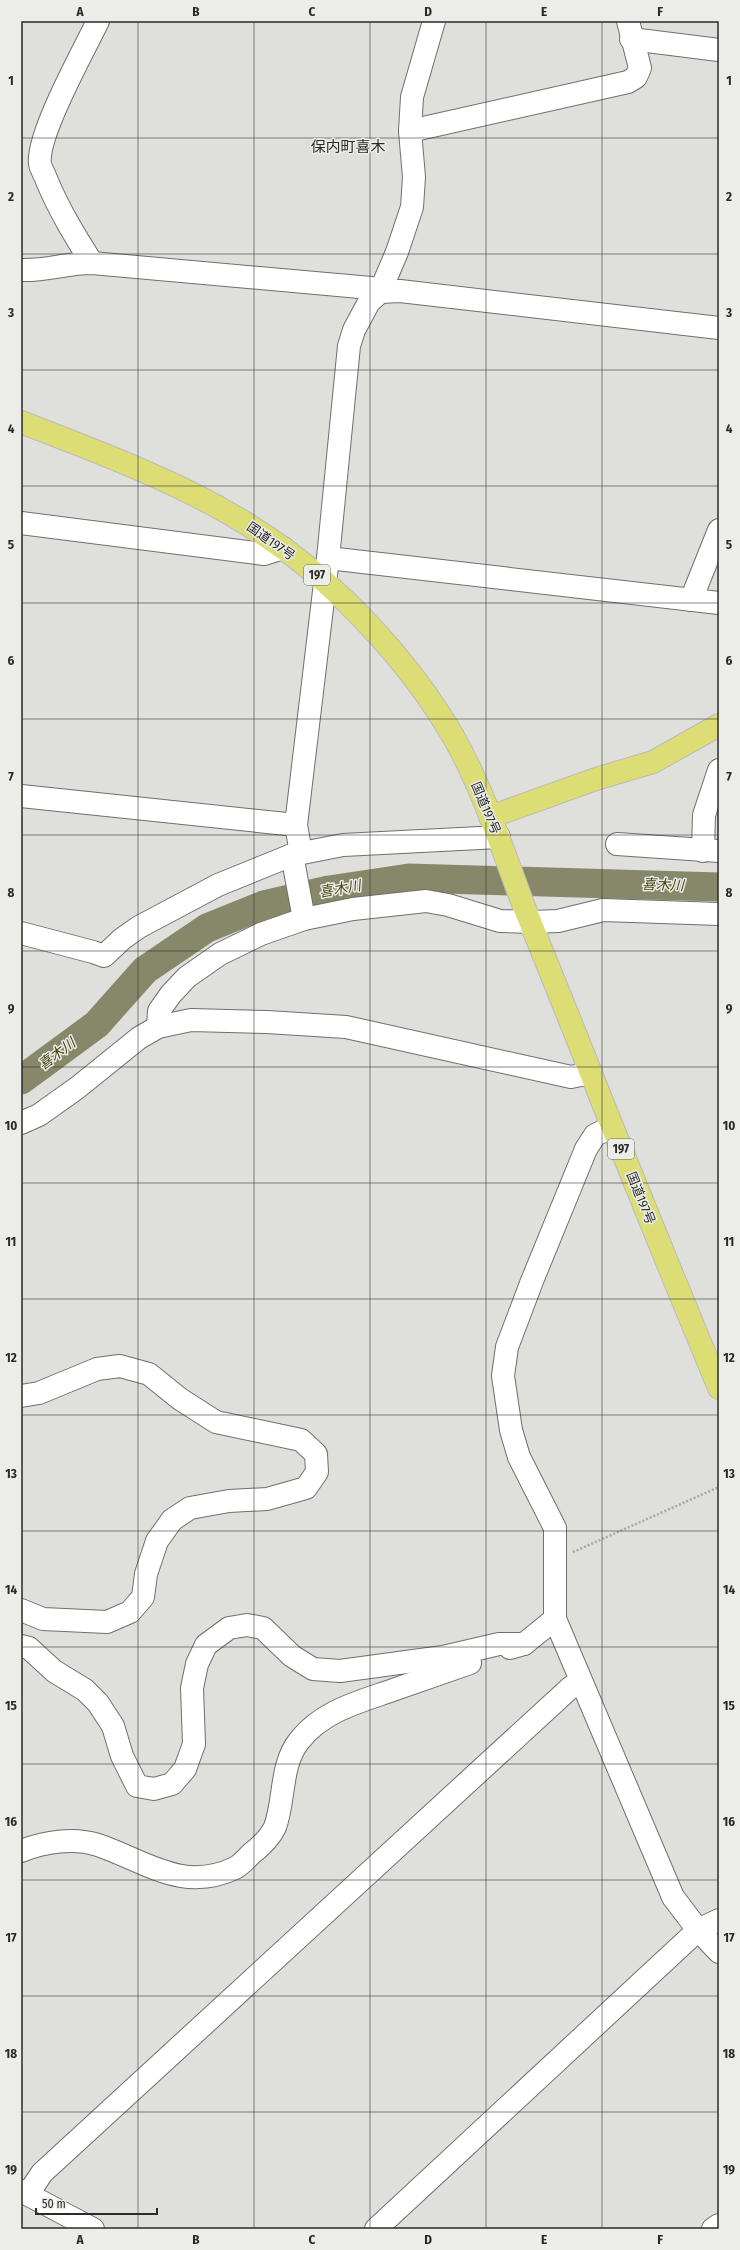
<svg xmlns="http://www.w3.org/2000/svg" width="740" height="2250" viewBox="0 0 740 2250" font-family="'Fira Sans Condensed','Noto Sans JP',sans-serif">
	<style>
		.lines { fill: none; stroke-linecap: round; stroke-linejoin: round }
		.river { stroke: #87886a; stroke-width: 29 }
		.minor-casing { stroke: #6f6f6b; stroke-width: 24 }
		.highway-casing { stroke: #bbbbba; stroke-width: 24 }
		.path { stroke: #a7a7a4; stroke-width: 2.5; stroke-dasharray: 2 2; stroke-linecap: butt }
		.minor { stroke: #fff; stroke-width: 22 }
		.highway { stroke: #dcdd75; stroke-width: 22 }
		.grid { fill: none; stroke: #2a2a28; stroke-width: 1; stroke-opacity: 0.55 }
		.labels { text-anchor: middle; dominant-baseline: central; stroke-width: 3; stroke-linejoin: round; paint-order: stroke }
		.shield { fill: #ecede8; stroke: #646462; stroke-width: 1 }
		.shield-label { font-size: 12px; font-weight: bold; fill: #2a2a28 }
		.street-label { font-size: 13px; fill: #2a2a28; stroke: #ecede8 }
		.water-label { font-size: 14px; font-style: italic; fill: #44440e; stroke: #ecede8 }
		.quarter-label { font-size: 15px; fill: #2a2a28; stroke: #ecede8 }
		.neatline { fill: none; stroke: #2a2a28; stroke-width: 1.5 }
		.grid-label { font-size: 13px; text-anchor: middle; font-weight: bold; fill: #2a2a28 }
	</style>
	<rect width="100%" height="100%" fill="#dfdfdb"/>
	<g class="lines">
		<path class="river" d="M21,1080l76,-56 48,-54 62,-42 57,-23 65,-15 80,-12 310,9"/>
		<g class="minor-casing">
			<g id="minor">
				<path d="M631,39l88,11"/>
				<path d="M410,131l218,-49 8,-5 4,-9 -12,-47"/>
				<path d="M92,263c-17,-27 -33,-53 -45,-82 -2,-6 -6,-12 -7,-17 -4,-28 44,-114 58,-143"/>
				<path d="M21,270c26,1 45,-7 71,-7l279,25 9,4 20,-1 319,37"/>
				<path d="M21,523l243,31 19,-6"/>
				<path d="M328,558l391,45"/>
				<path d="M691,600l28,-70"/>
				<path d="M21,796l275,29"/>
				<path d="M617,844l102,7"/>
				<path d="M703,851l1,-36 15,-45"/>
				<path d="M301,853l-5,-28 32,-267 21,-212 5,-16 15,-28 11,-10 17,-40 15,-45 2,-30 -4,-46 2,-34 22,-76"/>
				<path d="M292,855l12,64"/>
				<path d="M21,933l72,19 11,4 18,-17 17,-12 79,-42 74,-30 51,-10 156,-8"/>
				<path d="M158,1027l1,-16 12,-17 16,-17 33,-23 41,-20 43,-15 49,-10 73,-8 22,4 52,16 31,1 27,-1 45,-11 116,4"/>
				<path d="M21,1123l18,-8 38,-27 62,-50 19,-11 33,-7 76,2 79,5 225,50 20,-4"/>
				<path d="M612,1127l-17,8 -9,14 -54,132 -25,66 -4,29 8,54 8,27 36,71v91l118,278 25,33 21,22"/>
				<path d="M21,1396l18,-3 58,-24 23,-3 29,8 31,25 36,23 85,18 15,14 1,18 -11,16 -39,11 -38,2 -39,7 -18,12 -15,21 -11,33 -3,23 -13,15 -23,10 -64,-3 -22,-9"/>
				<path d="M21,1646l8,2 25,23 31,19 13,13 15,23 9,30 15,30 17,3 18,-5 13,-15 9,-25 -2,-56 5,-24 9,-19 23,-17 18,-3 16,3 29,28 21,13 27,2 103,-14 56,-13h25"/>
				<path d="M510,1648l14,-4 31,-25"/>
				<path d="M21,1851c23,-9 52,-14 77,-6 47,16 85,48 137,23 6,-3 11,-9 16,-14 9,-7 19,-16 24,-27 10,-27 5,-62 24,-86 23,-30 60,-39 94,-51 25,-9 51,-18 77,-27"/>
				<path d="M21,2191l72,38"/>
				<path d="M28,2194l14,-21 528,-485 10,-7"/>
				<path d="M376,2229l322,-299 21,-10"/>
				<path d="M713,2229l6,-4"/>
			</g>
		</g>
		<g class="highway-casing">
			<g id="highway">
				<path d="M21,422c110,43 215,80 304,160 50,45 94,96 128,154 30,53 49,112 70,168 17,43 35,86 52,129 47,119 95,237 144,355"/>
				<path d="M490,817l106,-38 57,-17 66,-37"/>
			</g>
		</g>
		<path class="path" d="M573,1552l146,-65"/>
		<use href="#minor" class="minor"/>
		<use href="#highway" class="highway"/>
	</g>
	<path class="grid" d="M138,21v2208M254,21v2208M370,21v2208M486,21v2208M602,21v2208M21,138h698M21,254h698M21,370h698M21,486h698M21,603h698M21,719h698M21,835h698M21,951h698M21,1067h698M21,1183h698M21,1299h698M21,1415h698M21,1531h698M21,1647h698M21,1764h698M21,1880h698M21,1996h698M21,2112h698"/>
	<g class="labels">
		<g class="shield">
			<rect x="304" y="565" width="26" height="20" rx="3"/>
			<rect x="608" y="1139" width="26" height="20" rx="3"/>
		</g>
		<g class="shield-label">
			<text x="317" y="575">197</text>
			<text x="621" y="1149">197</text>
		</g>
		<g class="street-label">
			<text transform="translate(271 541) rotate(35)">国道197号</text>
			<text transform="translate(486 808) rotate(67)">国道197号</text>
			<text transform="translate(641 1198) rotate(68)">国道197号</text>
		</g>
		<g class="water-label">
			<text transform="translate(663 885) rotate(2)">喜木川</text>
			<text transform="translate(340 889) rotate(-10)">喜木川</text>
			<text transform="translate(57 1054) rotate(-37)">喜木川</text>
		</g>
		<g class="quarter-label">
			<text x="348" y="147">保内町喜木</text>
		</g>
	</g>
	<rect width="740" height="2250" fill="none" stroke="#ecede8" stroke-width="44"/>
	<path d="M36 2208v6h121v-6" fill="none" stroke="#2a2a28" stroke-width="2"/>
	<text x="42" y="2208" font-size="12" fill="#2a2a28" stroke="#ecede8" stroke-width="3" paint-order="stroke">50 m</text>
	<rect x="22" y="22" width="696" height="2206" class="neatline"/>
	<g class="grid-label">
		<text x="80" y="16">A</text>
		<text x="196" y="16">B</text>
		<text x="312" y="16">C</text>
		<text x="428" y="16">D</text>
		<text x="544" y="16">E</text>
		<text x="660" y="16">F</text>
		<text x="11" y="85">1</text>
		<text x="729" y="85">1</text>
		<text x="11" y="201">2</text>
		<text x="729" y="201">2</text>
		<text x="11" y="317">3</text>
		<text x="729" y="317">3</text>
		<text x="11" y="433">4</text>
		<text x="729" y="433">4</text>
		<text x="11" y="549">5</text>
		<text x="729" y="549">5</text>
		<text x="11" y="665">6</text>
		<text x="729" y="665">6</text>
		<text x="11" y="781">7</text>
		<text x="729" y="781">7</text>
		<text x="11" y="897">8</text>
		<text x="729" y="897">8</text>
		<text x="11" y="1013">9</text>
		<text x="729" y="1013">9</text>
		<text x="11" y="1130">10</text>
		<text x="729" y="1130">10</text>
		<text x="11" y="1246">11</text>
		<text x="729" y="1246">11</text>
		<text x="11" y="1362">12</text>
		<text x="729" y="1362">12</text>
		<text x="11" y="1478">13</text>
		<text x="729" y="1478">13</text>
		<text x="11" y="1594">14</text>
		<text x="729" y="1594">14</text>
		<text x="11" y="1710">15</text>
		<text x="729" y="1710">15</text>
		<text x="11" y="1826">16</text>
		<text x="729" y="1826">16</text>
		<text x="11" y="1942">17</text>
		<text x="729" y="1942">17</text>
		<text x="11" y="2058">18</text>
		<text x="729" y="2058">18</text>
		<text x="11" y="2174">19</text>
		<text x="729" y="2174">19</text>
		<text x="80" y="2244">A</text>
		<text x="196" y="2244">B</text>
		<text x="312" y="2244">C</text>
		<text x="428" y="2244">D</text>
		<text x="544" y="2244">E</text>
		<text x="660" y="2244">F</text>
	</g>
</svg>
